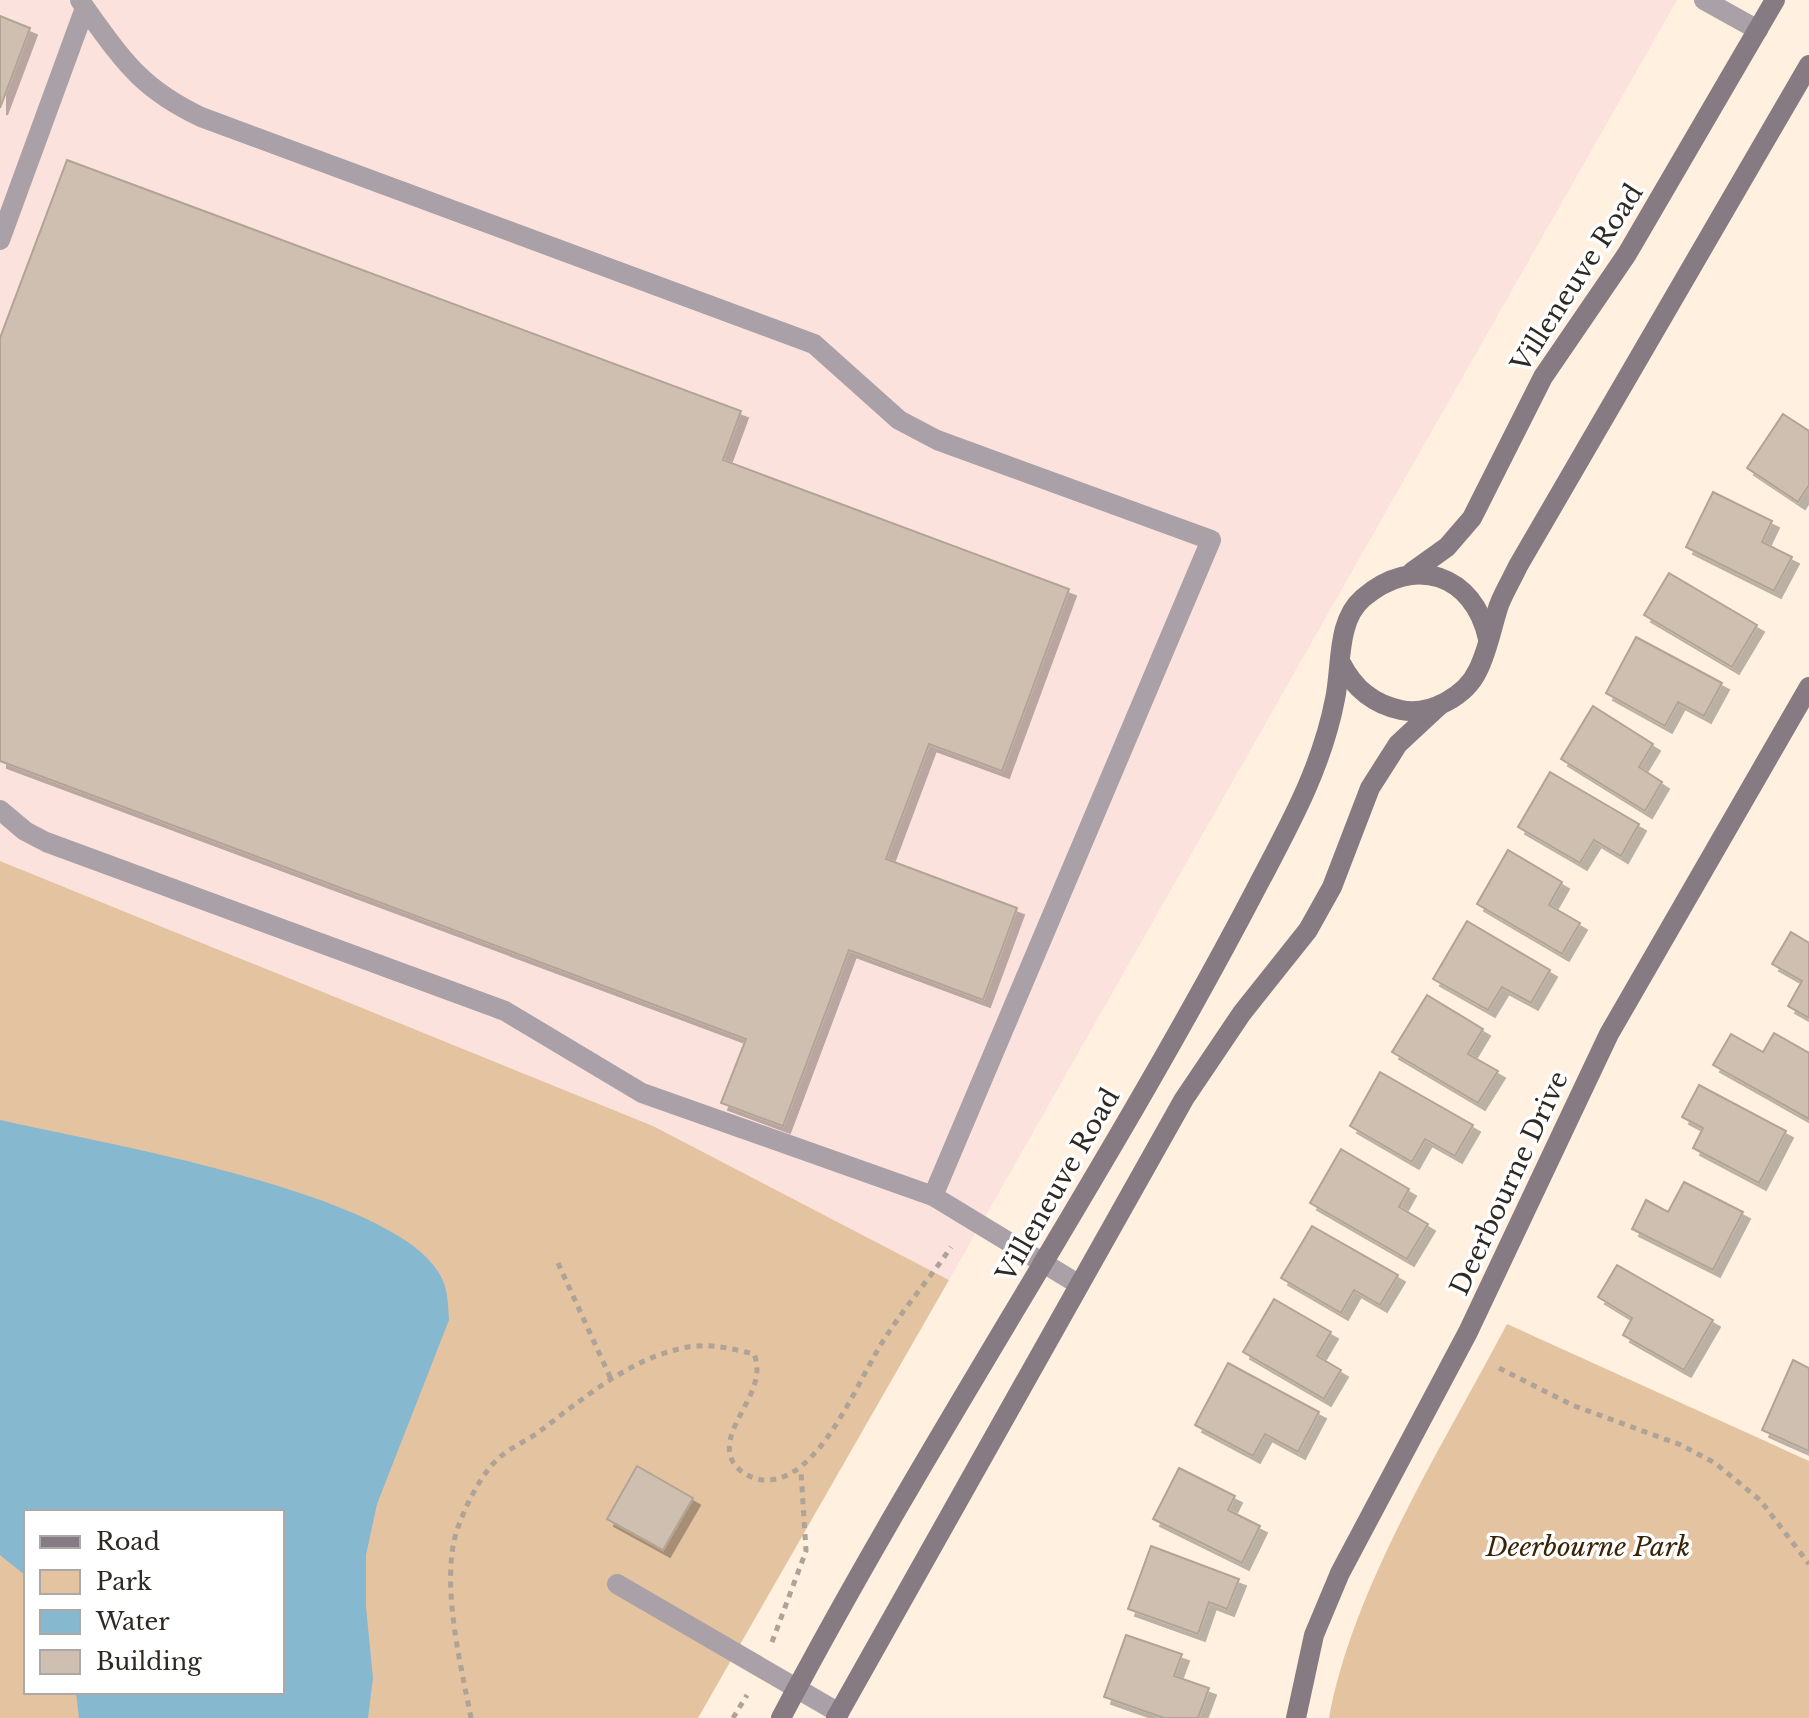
<svg xmlns="http://www.w3.org/2000/svg" width="1809" height="1718" viewBox="0 0 1809 1718" font-family="'Libre Baskerville',serif">
	<style>
		.commercial { fill: #fce2dc }
		.green { fill: #e3c3a0; fill-rule: evenodd }
		.water { fill: #86b8d0 }
		.building { fill: #cebfb0; stroke: #b2a495; stroke-width: 2; filter: url(#shadow) }
		.lines { fill: none; stroke-linecap: round; stroke-linejoin: round }
		.path { stroke: #aea397; stroke-width: 5; stroke-dasharray: 6 6; stroke-linecap: butt }
		.lane { stroke: #a9a1a7; stroke-width: 20 }
		.secondary { stroke: #867b83; stroke-width: 20 }
		.labels { text-anchor: middle; dominant-baseline: central; stroke-width: 7; stroke-linejoin: round; paint-order: stroke }
		.street-label { font-size: 26px; fill: #2e2923; stroke: #fff }
		.park-label { font-size: 26px; font-style: italic; fill: #3b2406; stroke: #fff }
	</style>
	<defs>
		<filter id="shadow"><feDropShadow dx="7" dy="7" stdDeviation="0" flood-color="#0004"/></filter>
	</defs>
	<rect width="100%" height="100%" fill="#fff0e0"/>
	<path class="commercial" d="M0,0h1677l-728,1280 -296,-154 -653,-265z"/>
	<g class="green">
		<path d="M0,861l653,265 296,154 -251,438h-698zM26,1512h256v180h-256z"/>
		<path d="M1507,1324l302,137v257h-480c24,-132 115,-274 178,-394z"/>
	</g>
	<path class="water" d="M0,1120c95,22 391,71 439,153 9,14 9,31 10,47l-72,184 -11,51v52l7,71 -5,40h-289l-3,-26h206v-180h-256v64l-26,-21z"/>
	<g class="building">
		<path d="M0,16l30,12 -30,80z"/>
		<path d="M67,160l674,251 -18,49 346,129 -67,182 -73,-27 -43,115 131,49 -34,92 -134,-50 -66,176 -62,-23 25,-64 -746,-278v-423z"/>
		<path d="M1783,414l26,17v54l-11,17 -51,-34z"/>
		<path d="M1713,492l59,29 -10,21 30,15 -18,34 -88,-44z"/>
		<path d="M1669,573l88,52 -25,42 -88,-52z"/>
		<path d="M1636,637l86,46 -18,33 -26,-14 -13,24 -59,-33z"/>
		<path d="M1593,706l60,38 -14,23 23,15 -17,29 -84,-52z"/>
		<path d="M1550,772l89,52 -18,32 -27,-16 -14,23 -62,-36z"/>
		<path d="M1508,850l54,32 -13,23 31,18 -18,31 -85,-50z"/>
		<path d="M1467,921l83,49 -19,33 -29,-16 -14,23 -55,-31z"/>
		<path d="M1791,932l18,11v75l-21,-12 14,-25 -30,-17z"/>
		<path d="M1427,995l56,34 -15,25 30,17 -20,32 -86,-51z"/>
		<path d="M1774,1033l35,20v66l-96,-54 18,-31 32,18z"/>
		<path d="M1380,1072l93,53 -18,31 -30,-17 -13,23 -62,-36z"/>
		<path d="M1699,1085l87,46 -27,52 -66,-35 10,-20 -21,-11z"/>
		<path d="M1341,1149l68,40 -10,18 29,17 -21,35 -97,-56z"/>
		<path d="M1684,1182l59,30 -30,58 -81,-41 14,-29 22,12z"/>
		<path d="M1312,1226l86,49 -18,30 -26,-15 -13,23 -60,-35z"/>
		<path d="M1617,1265l96,55 -29,50 -61,-35 9,-17 -34,-21z"/>
		<path d="M1274,1299l57,33 -14,24 24,14 -17,29 -81,-47z"/>
		<path d="M1793,1360l16,8v83l-47,-21z"/>
		<path d="M1228,1363l91,49 -21,40 -33,-18 -12,22 -58,-31z"/>
		<path d="M637,1466l56,32 -30,52 -56,-31z"/>
		<path d="M1179,1468l56,28 -7,14 32,16 -18,37 -89,-44z"/>
		<path d="M1151,1546l88,33 -12,30 -18,-7 -11,32 -70,-25z"/>
		<path d="M1126,1635l56,19 -8,22 35,12 -11,30h-34l-60,-21z"/>
	</g>
	<g class="lines">
		<g class="path">
			<path d="M558,1263l53,116"/>
			<path d="M1499,1368l73,37 109,40 34,18 45,37 49,64"/>
			<path d="M772,1642l34,-91 -5,-80"/>
			<path d="M471,1718c-10,-53 -31,-135 -14,-188 8,-23 24,-57 43,-73 10,-9 24,-15 36,-23 47,-35 93,-76 152,-87 22,-4 46,2 66,7 16,39 -39,75 -21,108 6,10 19,17 30,18 58,4 95,-103 124,-145 20,-31 44,-58 64,-88"/>
			<path d="M733,1718l14,-23"/>
		</g>
		<g class="lane">
			<path d="M1704,0l54,30"/>
			<path d="M85,8c38,52 55,80 116,109l613,227 85,76 38,20 274,100 -278,656"/>
			<path d="M0,240l85,-232 -5,-8"/>
			<path d="M0,810l25,21 21,11 459,169 137,82 291,103 145,88"/>
			<path d="M617,1584l222,129"/>
		</g>
		<g class="secondary">
			<path d="M1412,572l35,-25 25,-29 71,-141 84,-123 148,-254"/>
			<path d="M1341,663c13,25 31,41 60,47 29,6 65,-14 77,-40 10,-20 14,-44 21,-65 5,-13 13,-26 19,-39l291,-501"/>
			<path d="M781,1718c149,-283 329,-549 477,-833 32,-61 64,-118 77,-186 7,-32 1,-78 28,-101 51,-44 111,-24 125,41"/>
			<path d="M836,1718l348,-619 58,-86 66,-83 24,-43 38,-99 28,-44 42,-39"/>
			<path d="M1296,1718l18,-83 26,-62 128,-241 141,-298 200,-347"/>
		</g>
	</g>
	<g class="labels">
		<g class="street-label">
			<text transform="translate(1577 278) rotate(-57)">Villeneuve Road</text>
			<text transform="translate(1509 1183) rotate(-65)">Deerbourne Drive</text>
			<text transform="translate(1058 1185) rotate(-60)">Villeneuve Road</text>
		</g>
		<g class="park-label">
			<text x="1588" y="1547">Deerbourne Park</text>
		</g>
	</g>
	<rect x="24" y="1510" width="260" height="184" fill="#ffffff" stroke="#aba9a7" stroke-width="2"/>
	<rect x="40" y="1536" width="40" height="12" fill="#867b83" stroke="#aba9a7" stroke-width="2"/>
	<text x="96" y="1550" font-size="24" fill="#2e2923">Road</text>
	<rect x="40" y="1570" width="40" height="24" fill="#e3c3a0" stroke="#aba9a7" stroke-width="2"/>
	<text x="96" y="1590" font-size="24" fill="#2e2923">Park</text>
	<rect x="40" y="1610" width="40" height="24" fill="#86b8d0" stroke="#aba9a7" stroke-width="2"/>
	<text x="96" y="1630" font-size="24" fill="#2e2923">Water</text>
	<rect x="40" y="1650" width="40" height="24" fill="#cebfb0" stroke="#aba9a7" stroke-width="2"/>
	<text x="96" y="1670" font-size="24" fill="#2e2923">Building</text>
</svg>
